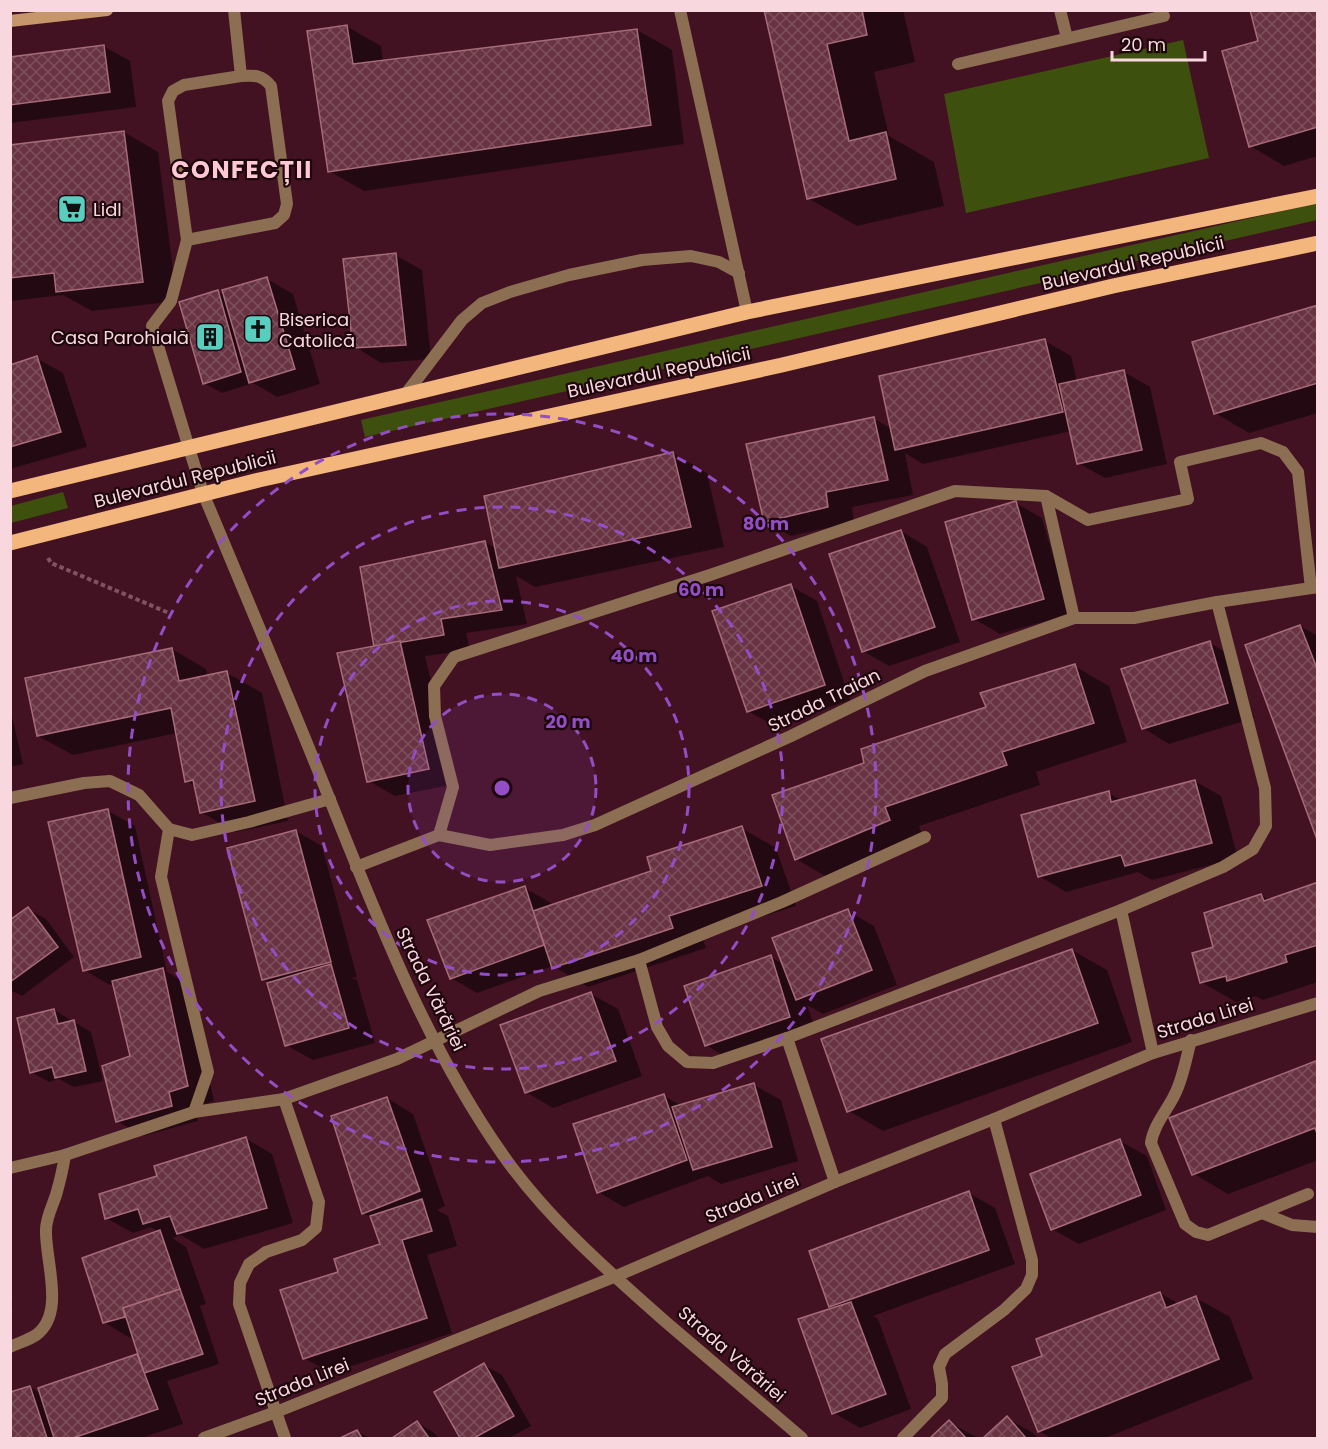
<svg xmlns="http://www.w3.org/2000/svg" width="1328" height="1449" viewBox="0 0 1328 1449" font-family="Poppins,sans-serif">
	<style>
		.grass { fill: #3e500e }
		.shadow { fill: #0007; fill-rule: evenodd }
		.building { fill: url(#building-cross-hatch); stroke: #a76b7a; stroke-width: 1.5 }
		.lines { fill: none; stroke-linecap: round; stroke-linejoin: round }
		.path { stroke: #7f5360; stroke-width: 4; stroke-dasharray: 4.5 3; stroke-linecap: butt }
		.service { stroke: #8c6e53; stroke-width: 12 }
		.minor { stroke: #8c6e53; stroke-width: 12 }
		.secondary { stroke: #c6976b; stroke-width: 12 }
		.primary { stroke: #f3b67d; stroke-width: 15 }
		.ring { fill: none; stroke: #944ec5; stroke-width: 3; stroke-dasharray: 10 8 }
		.labels { text-anchor: middle; dominant-baseline: central; stroke-width: 4.5; stroke-linejoin: round; paint-order: stroke }
		.poi-label { font-size: 18px; fill: #f9d7de; stroke: #1d070d; text-anchor: start }
		.street-label { font-size: 18px; fill: #f9d7de; stroke: #1d070d }
		.district-label { font-size: 24px; font-weight: bold; letter-spacing: 1.5px; fill: #fec9d4; stroke: #1d070d }
		.centre { fill: #944ec5; stroke: #1d070d; stroke-width: 3 }
		.ring-label { font-size: 18px; text-anchor: middle; font-weight: bold; fill: #944ec5; stroke: #1d070d; stroke-width: 4.5; stroke-linejoin: round; paint-order: stroke }
	</style>
	<defs>
		<pattern id="building-cross-hatch" width="8" height="8" patternUnits="userSpaceOnUse" patternTransform="scale(1.5)"><rect width="8" height="8" fill="#683342"/><path d="M0 0l8 8M0 8l8-8" fill="none" stroke="#7e505d"/></pattern>
	</defs>
	<rect width="100%" height="100%" fill="#431222"/>
	<g class="grass">
		<path d="M1183,40l26,118 -243,55 -22,-119z"/>
		<path d="M1317,203v17l-952,217 -4,-17z"/>
		<path d="M63,492l5,16 -57,15v-17z"/>
	</g>
	<g class="shadow">
		<path d="M766,10h137l12,52 -41,10 15,64 45,26 10,44 -87,20 -49,-28z"/>
		<path d="M1318,10v146l-34,10 -34,-20 10,-104z"/>
		<path d="M346,26l35,20 2,15 254,-31 35,20 12,94 -320,47 -35,-20z"/>
		<path d="M103,46l27,15 6,46 -126,16v-65z"/>
		<path d="M124,132l34,20 19,149 -85,10 -29,-16 -53,6v-155z"/>
		<path d="M395,255l27,15 9,89 -50,4 -26,-16z"/>
		<path d="M267,279l26,15 27,90 -43,13 -24,-14 -31,10 -18,-10 14,-91 8,4z"/>
		<path d="M1318,306v107l-69,20 -34,-20z"/>
		<path d="M1045,341l26,15 6,26 47,-10 26,15 17,77 -62,14 -27,-15 -7,-32 -148,33 -18,-11 8,42 -61,12 2,15 -63,14 -26,-15 109,-102 18,10z"/>
		<path d="M36,358l27,15 24,74 -77,22v-102z"/>
		<path d="M673,453l34,20 17,74 -189,40 -19,-11 11,48 -61,9 4,17 -45,6 30,128 -60,12 -26,-15 7,-133 109,-106 12,7z"/>
		<path d="M1016,503l26,15 28,96 -70,20 -26,-15z"/>
		<path d="M901,531l26,16 33,95 -71,24 -26,-15z"/>
		<path d="M791,586l26,15 33,99 -76,26 -26,-15z"/>
		<path d="M1300,626l18,10v202z"/>
		<path d="M1210,643l26,15 18,60 -85,26 -26,-16z"/>
		<path d="M172,649l34,20 2,8 19,-4 35,20 26,128 -52,11 -35,-20 -5,-25 -9,-6 -10,-48 -104,22 -35,-19z"/>
		<path d="M1074,666l35,20 18,56 -91,30 4,13 -121,41 5,14 -94,39 -34,-20 192,-151z"/>
		<path d="M10,707l13,57 -13,3z"/>
		<path d="M1195,781l26,15 17,62 -86,22 -14,-8 -72,20 -27,-16 69,-83 14,7z"/>
		<path d="M108,811l27,15 32,146 22,13 25,116 -19,6 3,14 -55,15 -26,-15 14,-63 -17,-74 -4,1 -26,-15z"/>
		<path d="M741,828l35,20 20,58 -94,30 4,12 -118,39 -35,-21 -76,27 -26,-15 74,-90 26,15 1,3 101,-34z"/>
		<path d="M296,831l26,15 35,131 -5,1 5,2 18,63 -62,17 -27,-15 -17,-63 -6,-3z"/>
		<path d="M1318,884v98l-55,18 -7,-4 -20,6 -35,-20 60,-87 10,6z"/>
		<path d="M28,909l18,10 28,38 -52,39 -12,-6v-68z"/>
		<path d="M848,911l26,15 23,59 -74,29 -16,-9 9,26 -84,30 -26,-16 65,-88 13,8z"/>
		<path d="M1072,950l35,20 25,72 -249,89 -34,-20z"/>
		<path d="M591,994l27,15 24,67 -89,32 -27,-16z"/>
		<path d="M54,1010l37,22 12,49 -29,6 -15,-8 -10,3 -18,-10z"/>
		<path d="M1318,1062v98l-90,34 -34,-20z"/>
		<path d="M754,1085l27,15 17,61 -77,23 -13,-8 -84,31 -26,-15 66,-96 18,10z"/>
		<path d="M387,1098l26,16 32,92 -8,4 11,6 9,30 -30,9 25,78 -121,40 -27,-15 36,-85 42,-28 -10,-27 -9,-5z"/>
		<path d="M245,1138l27,16 21,69 -89,26 -23,-14 -9,3 14,9 20,57 -6,2 19,58 -52,17 16,43 -42,14h-131v-44l20,-7 12,7 95,-39 4,3 -7,-21 -4,1 -26,-16 55,-90 -8,-5 -18,6 -27,-15 53,-41zM119,1312l8,5v4l-9,-6z"/>
		<path d="M1120,1141l27,15 19,54 -87,34 -27,-15z"/>
		<path d="M969,1193l26,15 20,56 -142,52 5,3 33,90 -51,19 -26,-15v-104l-4,-3z"/>
		<path d="M10,1293l3,12 -3,1z"/>
		<path d="M1160,1293l19,11 17,-6 34,19 23,62 -148,59h-54l-12,-7 5,-74z"/>
		<path d="M484,1365l18,10 29,51 -22,12h-47l-26,-46z"/>
		<path d="M1007,1418l26,15 5,5h-53z"/>
		<path d="M417,1422l17,11 5,5h-45z"/>
		<path d="M949,1422l27,15 1,1h-45z"/>
		<path d="M357,1431l12,7h-25z"/>
	</g>
	<g class="building">
		<path d="M764,10h98l5,25 -40,9 22,97 37,-9 10,47 -89,20z"/>
		<path d="M1250,10h68v117l-69,20 -27,-96 36,-10z"/>
		<path d="M347,25l6,39 284,-35 14,96 -323,47 -21,-141z"/>
		<path d="M104,45l6,47 -100,13v-48z"/>
		<path d="M124,131l19,151 -87,10 -2,-19 -44,5v-133z"/>
		<path d="M396,253l10,92 -53,3 -10,-89z"/>
		<path d="M267,277l28,92 -46,14 -27,-93z"/>
		<path d="M218,290l23,82 -38,12 -24,-82z"/>
		<path d="M1318,305v78l-104,31 -22,-72z"/>
		<path d="M1045,339l18,73 -168,38 -16,-74z"/>
		<path d="M37,356l24,76 -51,15v-82z"/>
		<path d="M1124,370l18,80 -65,14 -18,-80z"/>
		<path d="M874,417l14,63 -62,12 2,15 -64,15 -18,-78z"/>
		<path d="M673,452l18,75 -192,41 -15,-72z"/>
		<path d="M1016,501l28,98 -72,21 -27,-98z"/>
		<path d="M901,530l34,97 -73,25 -33,-98z"/>
		<path d="M485,541l17,69 -61,9 3,16 -70,12 -14,-80z"/>
		<path d="M791,584l34,101 -78,27 -35,-101z"/>
		<path d="M1300,625l18,46v171l-73,-197z"/>
		<path d="M400,641l29,128 -62,13 -30,-129z"/>
		<path d="M1210,641l18,62 -86,26 -21,-60z"/>
		<path d="M172,648l7,33 48,-10 28,130 -55,12 -7,-33 -8,2 -14,-74 -134,28 -12,-58z"/>
		<path d="M1075,664l19,59 -92,29 5,13 -122,42 5,13 -95,40 -23,-65 92,-32 -3,-14 125,-42 -6,-14z"/>
		<path d="M1195,780l17,63 -87,23 -4,-11 -83,22 -17,-62 88,-24 2,11z"/>
		<path d="M108,809l33,148 -58,14 -35,-149z"/>
		<path d="M742,826l20,60 -93,30 4,12 -121,40 -19,-57 118,-40 -4,-14z"/>
		<path d="M296,830l35,132 -69,18 -35,-132z"/>
		<path d="M1318,882v63l-33,10 2,7 -60,19 -1,-5 -26,7 -8,-30 21,-6 -9,-34 57,-19 3,7z"/>
		<path d="M525,886l19,59 -94,34 -23,-59z"/>
		<path d="M28,907l30,40 -48,35v-62z"/>
		<path d="M848,909l24,61 -76,30 -24,-62z"/>
		<path d="M1072,949l26,74 -251,89 -26,-73z"/>
		<path d="M771,955l19,62 -85,29 -21,-60z"/>
		<path d="M331,964l18,64 -64,18 -18,-63z"/>
		<path d="M163,968l25,118 -19,6 3,14 -56,16 -14,-56 28,-10 -18,-75z"/>
		<path d="M591,992l25,69 -91,32 -25,-68z"/>
		<path d="M54,1009l4,15 16,-4 12,51 -31,7 -3,-11 -22,6 -13,-55z"/>
		<path d="M1318,1060v76l-3,-8 -123,47 -23,-57z"/>
		<path d="M754,1083l18,64 -79,23 -21,-63z"/>
		<path d="M664,1094l23,66 -90,33 -24,-69z"/>
		<path d="M387,1097l33,94 -58,23 -31,-98z"/>
		<path d="M246,1137l21,71 -90,26 -7,-18 -27,8 -5,-15 -33,10 -6,-25 58,-18 -3,-10z"/>
		<path d="M1120,1139l21,56 -90,35 -21,-56z"/>
		<path d="M969,1191l20,59 -160,57 -20,-56z"/>
		<path d="M422,1199l10,32 -30,9 25,78 -124,41 -23,-69 58,-18 -4,-13 46,-15 -10,-28z"/>
		<path d="M160,1230l20,59 -57,19 2,9 -22,6 -21,-65z"/>
		<path d="M180,1289l23,65 -59,19 -21,-65z"/>
		<path d="M1160,1292l6,16 30,-12 23,63 -181,73 -26,-65 30,-11 -6,-17z"/>
		<path d="M851,1302l35,92 -54,20 -34,-95z"/>
		<path d="M137,1354l21,55 -85,29h-19l-16,-50z"/>
		<path d="M484,1363l30,53 -40,22h-14l-26,-46z"/>
		<path d="M30,1386l17,52h-37v-46z"/>
		<path d="M1007,1416l19,22h-43z"/>
		<path d="M949,1420l17,18h-36z"/>
		<path d="M417,1421l12,17h-37z"/>
		<path d="M357,1430l5,8h-22z"/>
	</g>
	<g class="lines">
		<path class="path" d="M48,558l3,5 118,50"/>
		<g class="service">
			<path d="M680,10l67,302"/>
			<path d="M1060,10l7,28"/>
			<path d="M958,64l206,-48"/>
			<path d="M187,240l88,-17 9,-8 3,-11 -16,-118c-9,-11 -16,-11 -30,-10"/>
			<path d="M405,395l57,-75 20,-17 28,-11 59,-17 73,-15 49,-4 28,6 20,11"/>
			<path d="M189,448l-37,-122 19,-25 16,-61 -19,-139 5,-10 11,-6 57,-9 -7,-66"/>
			<path d="M1046,496l28,122"/>
			<path d="M10,798l74,-15 26,-2 29,14 30,34 -8,48 47,195 -14,40 -129,43 -55,13"/>
			<path d="M169,829l23,6 57,-13 81,-23"/>
			<path d="M439,835l14,-48 -18,-71 -1,-30 20,-29 256,-82 245,-84 91,5 42,24 100,-21 -8,-37 81,-19 22,9 15,20 13,116"/>
			<path d="M639,960l143,-58 143,-65"/>
			<path d="M787,1038l334,-128"/>
			<path d="M1191,1040c-4,15 -7,32 -13,47 -7,20 -24,35 -27,56l34,81 11,8 12,3 100,-41"/>
			<path d="M1153,1053l-32,-143 102,-43 30,-18 13,-23 -1,-38 -48,-186"/>
			<path d="M194,1112l90,-13 113,-40 142,-68 100,-31 18,67 11,19 19,16 26,1 74,-25 48,144"/>
			<path d="M1262,1213l30,12 26,2"/>
			<path d="M10,1347c8,-4 19,-7 26,-12 30,-22 9,-74 10,-105 0,-12 6,-23 10,-35 4,-14 7,-26 9,-40"/>
			<path d="M276,1412l-37,-108 1,-21 9,-19 17,-12 36,-12 14,-12 3,-26 -35,-103"/>
			<path d="M903,1438l39,-40v-14l-3,-17 6,-13 59,-44 22,-21 6,-14v-15l-38,-141"/>
		</g>
		<g class="minor">
			<path d="M189,448l14,45c43,103 86,205 127,307 49,122 97,247 173,355 45,64 106,117 164,168 45,38 90,77 135,115"/>
			<path d="M356,867l83,-32 51,10 73,-10 32,-10 196,-89 134,-65 149,-53h60l83,-16 101,-15"/>
			<path d="M276,1412l9,26"/>
			<path d="M204,1438l72,-26 338,-135 221,-95 159,-63 159,-66 165,-50"/>
		</g>
		<path class="secondary" d="M10,21l97,-11"/>
		<g class="primary">
			<path d="M10,491l737,-179 571,-116"/>
			<path d="M10,543l249,-63 523,-115 331,-79 205,-43"/>
		</g>
	</g>
	<circle cx="502" cy="788" r="94" fill="#944ec5" fill-opacity=".12"/>
	<g class="ring">
		<circle cx="502" cy="788" r="94"/>
		<circle cx="502" cy="788" r="187"/>
		<circle cx="502" cy="788" r="281"/>
		<circle cx="502" cy="788" r="374"/>
	</g>
	<defs>
		<g id="supermarket-square" transform="scale(1.5)"><rect x="-9" y="-9" width="18" height="18" rx="4" fill="#59cebf" stroke="#1d070d"/><path d="M-6-5.5h2.5l.6 2H6L4.5 2H-2.5L-4.4-4H-6ZM-1.5 3.2a1.3 1.3 0 1 0 .1 0ZM3 3.2a1.3 1.3 0 1 0 .1 0Z" fill="#111"/></g>
		<g id="church-square" transform="scale(1.5)"><rect x="-9" y="-9" width="18" height="18" rx="4" fill="#59cebf" stroke="#1d070d"/><path d="M-1.2-6h2.4v3.5h3.3v2.4h-3.3V6h-2.4V-.1h-3.3v-2.4h3.3Z" fill="#111"/></g>
		<g id="building-square" transform="scale(1.5)"><rect x="-9" y="-9" width="18" height="18" rx="4" fill="#59cebf" stroke="#1d070d"/><path d="M-4-6H4V6H1V3H-1V6H-4ZM-2.5-4.3h1.7v1.8h-1.7ZM.8-4.3h1.7v1.8H.8ZM-2.5-1h1.7V.8h-1.7ZM.8-1h1.7V.8H.8Z" fill="#111"/></g>
	</defs>
	<g fill-rule="evenodd">
		<use href="#supermarket-square" x="72" y="209"/>
		<use href="#church-square" x="258" y="329"/>
		<use href="#building-square" x="210" y="337"/>
	</g>
	<g class="labels">
		<g class="poi-label">
			<text x="93" y="209">Lidl</text>
			<text x="279" y="319">Biserica<tspan x="279" dy="21">Catolică</tspan></text>
			<text x="189" y="337" text-anchor="end">Casa Parohială</text>
		</g>
		<g class="street-label">
			<text transform="translate(1133 263) rotate(-13)">Bulevardul Republicii</text>
			<text transform="translate(659 372) rotate(-12)">Bulevardul Republicii</text>
			<text transform="translate(185 479) rotate(-14)">Bulevardul Republicii</text>
			<text transform="translate(824 700) rotate(-26)">Strada Traian</text>
			<text transform="translate(431 989) rotate(64)">Strada Vărăriei</text>
			<text transform="translate(1205 1018) rotate(-17)">Strada Lirei</text>
			<text transform="translate(752 1198) rotate(-23)">Strada Lirei</text>
			<text transform="translate(732 1354) rotate(41)">Strada Vărăriei</text>
			<text transform="translate(302 1382) rotate(-22)">Strada Lirei</text>
		</g>
		<g class="district-label">
			<text x="242" y="169">CONFECȚII</text>
		</g>
	</g>
	<circle cx="502" cy="788" r="9" class="centre"/>
	<g class="ring-label">
		<text x="766" y="530">80 m</text>
		<text x="701" y="596">60 m</text>
		<text x="634" y="662">40 m</text>
		<text x="568" y="728">20 m</text>
	</g>
	<rect width="1328" height="1449" fill="none" stroke="#f9d7de" stroke-width="24"/>
	<path d="M1112 51v9h93v-9" fill="none" stroke="#f9d7de" stroke-width="3"/>
	<text x="1121" y="51" font-size="18" fill="#f9d7de" stroke="#1d070d" stroke-width="4.5" paint-order="stroke">20 m</text>
</svg>
